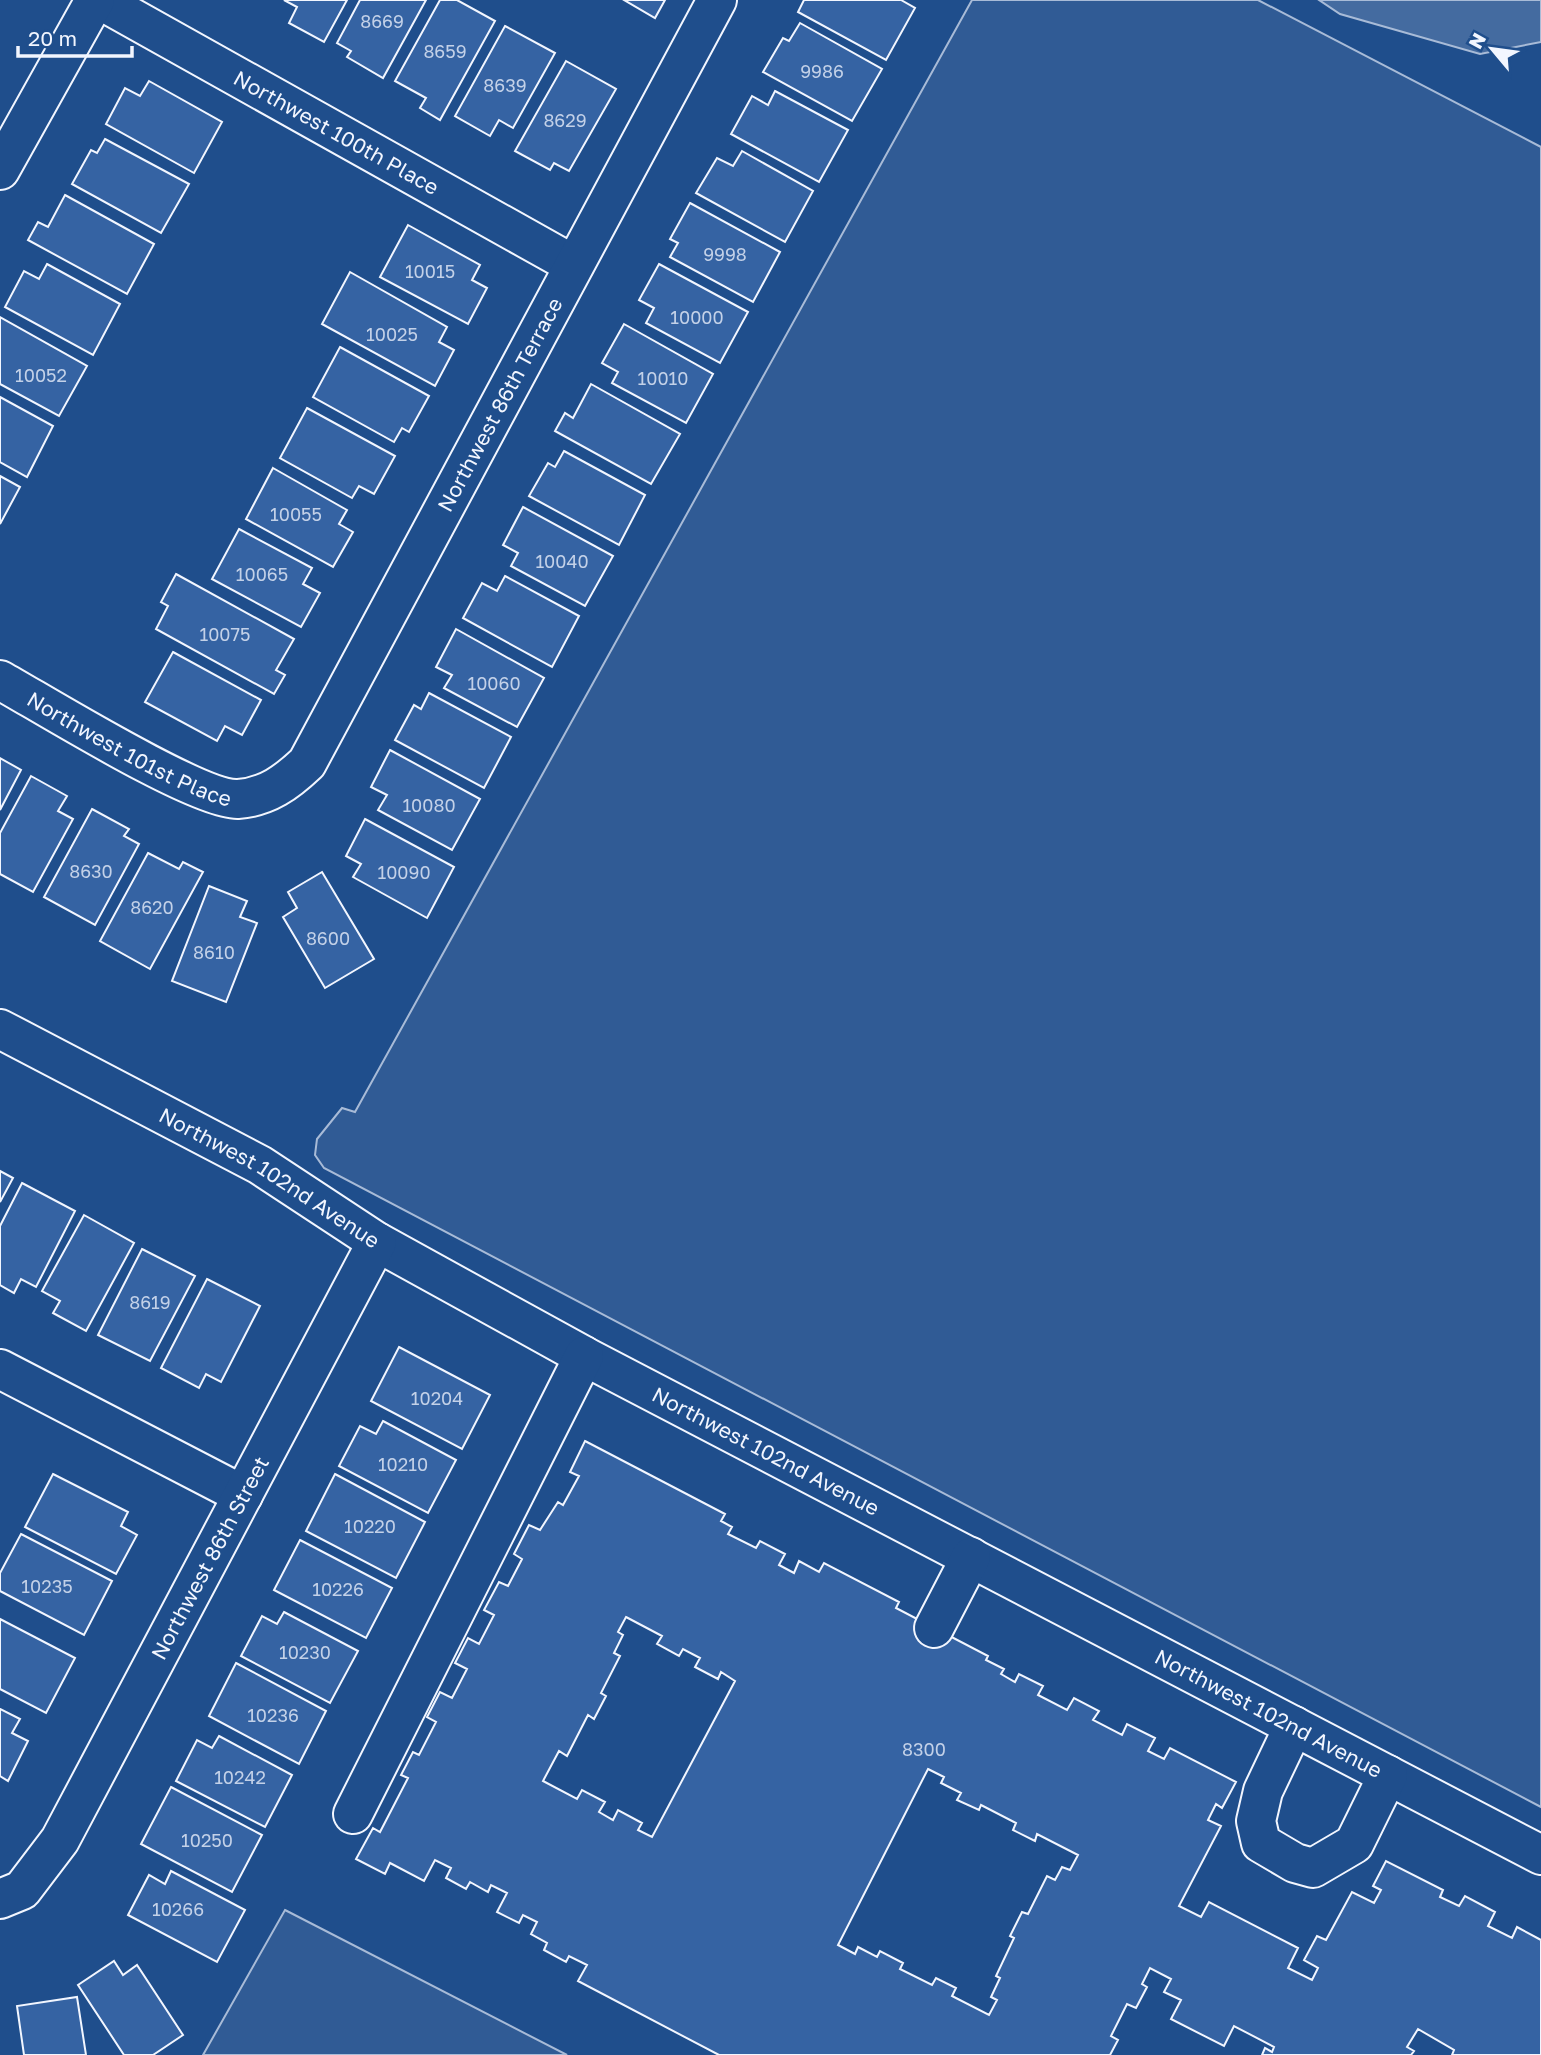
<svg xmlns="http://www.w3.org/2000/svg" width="1541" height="2055" viewBox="0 0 1541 2055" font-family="'Golos Text',sans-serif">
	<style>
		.green { fill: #305b95; stroke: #a8bbd7; stroke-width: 2 }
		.water { fill: #446ba0; stroke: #a8bbd7; stroke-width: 2 }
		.building { fill: #3563a3; stroke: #f2f6ff; stroke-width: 2; fill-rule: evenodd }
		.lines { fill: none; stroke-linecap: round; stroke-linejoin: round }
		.minor-casing { stroke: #f2f6ff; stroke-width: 42 }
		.minor { stroke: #1f4e8c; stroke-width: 38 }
		.labels { text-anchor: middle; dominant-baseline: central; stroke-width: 5; stroke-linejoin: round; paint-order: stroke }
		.number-label { font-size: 18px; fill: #c3d1e8 }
		.street-label { font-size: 21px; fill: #f2f6ff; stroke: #1f4e8c }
	</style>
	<rect width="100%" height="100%" fill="#1f4e8c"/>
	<g class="green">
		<path d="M972,0h286l283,147v1660l-1217,-639 -9,-13 2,-16 25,-31 13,4z"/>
		<path d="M285,1910l282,145h-364z"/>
	</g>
	<path class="water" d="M1319,0h222v42l-61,12 -140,-40z"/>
	<g class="building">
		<path d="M284,0h63l-23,42 -35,-19 8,-16z"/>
		<path d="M360,0h66l-43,78 -36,-21 4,-6 -14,-8z"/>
		<path d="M440,0h17l38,21 -55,99 -20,-12 6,-10 -31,-17z"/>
		<path d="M624,0h41l-10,18z"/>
		<path d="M804,0h97l14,8 -29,52 -88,-48z"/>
		<path d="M800,23l82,46 -30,52 -89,-49 20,-34 6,3z"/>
		<path d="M505,26l50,27 -42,75 -14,-8 -9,16 -35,-20z"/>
		<path d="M566,61l50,28 -47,82 -15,-8 -4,7 -35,-19z"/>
		<path d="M149,81l73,41 -28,51 -88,-49 19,-36 15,8z"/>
		<path d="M775,91l73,39 -29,52 -88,-48 21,-38 16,9z"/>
		<path d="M105,139l84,45 -28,49 -89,-49 19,-34 6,3z"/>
		<path d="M742,151l71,40 -28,51 -89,-49 21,-35 16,8z"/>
		<path d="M65,195l89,49 -27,50 -99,-54 10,-18 10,5z"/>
		<path d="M690,203l90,49 -27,50 -83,-45 8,-14 -8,-4z"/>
		<path d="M408,225l72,40 -8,15 15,8 -19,36 -88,-47z"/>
		<path d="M47,264l73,40 -27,51 -88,-48 19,-36 15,8z"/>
		<path d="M659,264l89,48 -28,51 -74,-40 8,-15 -15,-8z"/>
		<path d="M350,272l97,55 -8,15 15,8 -19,36 -113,-62z"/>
		<path d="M0,317l87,49 -28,50 -59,-32z"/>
		<path d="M624,324l89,50 -27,49 -74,-40 6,-11 -16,-9z"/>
		<path d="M340,347l89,49 -20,36 -7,-4 -8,14 -81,-45z"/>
		<path d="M591,384l89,50 -29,50 -96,-53 10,-18 8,5z"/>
		<path d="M0,397l53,29 -26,51 -27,-15z"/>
		<path d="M307,408l88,48 -21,38 -15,-8 -7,12 -72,-40z"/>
		<path d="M564,451l81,44 -26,50 -90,-49 19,-33 7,4z"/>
		<path d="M273,468l74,42 -8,14 14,8 -20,35 -87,-48z"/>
		<path d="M0,476l20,11 -20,37z"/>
		<path d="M523,507l90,49 -28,50 -74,-40 7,-13 -15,-8z"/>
		<path d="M239,529l73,39 -9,16 17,9 -19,34 -89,-48z"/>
		<path d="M176,574l118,65 -18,31 9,5 -11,19 -118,-65 12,-23 -7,-4z"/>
		<path d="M505,576l74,40 -27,51 -89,-49 19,-35 15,8z"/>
		<path d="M456,629l88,49 -27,49 -73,-39 8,-13 -16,-8z"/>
		<path d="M173,652l88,48 -19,35 -17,-9 -8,15 -72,-39z"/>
		<path d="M429,693l82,44 -27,51 -89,-48 19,-35 7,4z"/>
		<path d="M390,750l90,49 -28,51 -74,-40 9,-15 -16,-8z"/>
		<path d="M0,758l21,12 -21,40z"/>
		<path d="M31,776l36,20 -9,15 15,8 -40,73 -33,-18v-41z"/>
		<path d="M92,809l37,20 -5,7 15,8 -44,81 -51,-28z"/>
		<path d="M365,819l89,48 -27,51 -74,-41 8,-13 -15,-8z"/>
		<path d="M148,853l31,16 4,-7 20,10 -53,97 -50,-28z"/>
		<path d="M322,872l52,87 -49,29 -42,-71 14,-9 -9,-16z"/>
		<path d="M209,886l38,15 -7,16 17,6 -31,79 -54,-21z"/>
		<path d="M0,1171l13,7 -13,24z"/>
		<path d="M22,1183l53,28 -39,76 -15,-8 -7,14 -14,-8v-59z"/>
		<path d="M84,1215l50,28 -48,88 -33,-18 7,-12 -18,-10z"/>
		<path d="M142,1249l53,27 -45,85 -52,-26z"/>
		<path d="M207,1279l53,27 -39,76 -15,-8 -7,14 -38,-20z"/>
		<path d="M399,1347l91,48 -28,54 -91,-48z"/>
		<path d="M383,1421l73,39 -28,53 -89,-47 21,-40 16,8z"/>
		<path d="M585,1441l140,73 -4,7 11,6 -4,7 28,14 4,-7 25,13 -6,11 15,8 5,-12 20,11 5,-9 75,39 -3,6 92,48 -2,4 18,9 -3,5 14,8 4,-8 24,12 -5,9 29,15 7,-12 25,13 -6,9 29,15 5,-11 28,14 -7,13 16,8 6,-11 66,34 -14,26 -6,-4 -8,16 13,6 -42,80 22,11 8,-15 89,46 -10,20 24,12 6,-12 -14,-8 13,-24 9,4 26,-48 22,11 7,-13 -8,-4 13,-25 57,29 -3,7 19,9 6,-10 30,16 -7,14 24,12 5,-11 24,13v115h-89l2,-5 -36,-21 -11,18 7,4 -3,4h-149l3,-7 7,4 2,-5 -40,-21 -10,20 -53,-27 10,-19 -17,-8 7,-13 -21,-11 -8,16 5,3 -11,21 -9,-4 -16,32 7,4 -8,15h-391l-141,-74 9,-16 -18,-9 -3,6 -22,-12 3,-7 -16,-9 6,-12 -14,-7 -4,8 -22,-11 10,-19 -16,-8 -3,7 -18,-10 -4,7 -20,-11 5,-10 -16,-8 -11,21 -34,-18 -5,11 -29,-15 17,-31 7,4 28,-54 -7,-3 12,-23 6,3 17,-33 -9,-5 13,-25 12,6 15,-29 -12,-6 13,-25 11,6 15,-29 -10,-5 15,-28 9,4 14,-27 -8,-5 15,-29 11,5 18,-28 5,3 16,-29 -9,-4zM626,1617l36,19 -5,8 22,12 4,-7 17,9 -5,9 23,12 3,-7 14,9 -83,156 -14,-7 4,-7 -24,-13 -5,10 -14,-8 6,-10 -23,-12 -5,9 -34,-18 16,-30 8,5 21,-41 6,4 12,-23 -5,-3 19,-37 -6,-3 9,-18 -5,-3zM928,1769l16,8 -3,6 20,10 -4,7 22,10 2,-5 35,18 -3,7 22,11 2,-7 41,21 -8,15 -8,-3 -7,13 -8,-4 -19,38 -6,-2 -12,24 4,2 -18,38 4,2 -9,19 6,3 -8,15 -37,-19 4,-8 -20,-10 -4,7 -32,-16 3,-6 -23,-12 -3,6 -19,-10 -3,7 -17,-9z"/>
		<path d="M53,1474l75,38 -7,14 16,9 -21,39 -91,-47z"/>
		<path d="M335,1474l90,48 -29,56 -90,-47z"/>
		<path d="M21,1534l91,47 -28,54 -84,-44v-18z"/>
		<path d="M300,1540l92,48 -26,50 -92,-48z"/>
		<path d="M284,1612l74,39 -28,52 -89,-47 21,-40 15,8z"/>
		<path d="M0,1619l75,39 -29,55 -46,-24z"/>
		<path d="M236,1663l90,48 -27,53 -90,-48z"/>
		<path d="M0,1709l20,10 -8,14 16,8 -20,40 -8,-5z"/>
		<path d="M219,1736l73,39 -27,52 -89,-46 21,-41 15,8z"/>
		<path d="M171,1787l91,48 -30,57 -91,-48z"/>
		<path d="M171,1871l74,39 -28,52 -89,-47 21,-40 16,9z"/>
		<path d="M114,1961l9,14 14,-10 46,70 -30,20h-29l-46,-70z"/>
		<path d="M77,1997l9,58h-62l-7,-49z"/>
	</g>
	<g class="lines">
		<g class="minor-casing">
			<g id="minor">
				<path id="s1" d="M100,0l474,265"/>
				<path d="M0,170l95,-170"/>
				<path id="s2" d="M0,680c43,24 199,121 238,119 29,-2 49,-17 69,-36l410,-763"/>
				<path id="s3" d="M0,1029l260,136 117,77 207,114 957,499"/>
				<path d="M0,1369l243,126"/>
				<path d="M934,1628l37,-71"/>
				<path d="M1294,1726l-31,65 -7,30 5,22 34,20 18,5 41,-24 34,-69"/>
				<path d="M353,1814l231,-458"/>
				<path id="s4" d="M0,1899l22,-9 38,-50 317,-598"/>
			</g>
		</g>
		<use href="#minor" class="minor"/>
	</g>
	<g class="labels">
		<g class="number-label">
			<text x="382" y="21">8669</text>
			<text x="445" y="51">8659</text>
			<text x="822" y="71">9986</text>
			<text x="505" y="85">8639</text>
			<text x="565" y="120">8629</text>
			<text x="725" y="254">9998</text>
			<text x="430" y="271">10015</text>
			<text x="697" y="317">10000</text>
			<text x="392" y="334">10025</text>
			<text x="41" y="375">10052</text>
			<text x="663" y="378">10010</text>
			<text x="296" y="514">10055</text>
			<text x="562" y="561">10040</text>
			<text x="262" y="574">10065</text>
			<text x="225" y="634">10075</text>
			<text x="494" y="683">10060</text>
			<text x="429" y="805">10080</text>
			<text x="91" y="871">8630</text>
			<text x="404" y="872">10090</text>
			<text x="152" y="907">8620</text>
			<text x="328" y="938">8600</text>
			<text x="214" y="952">8610</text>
			<text x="150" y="1302">8619</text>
			<text x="437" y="1398">10204</text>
			<text x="403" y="1464">10210</text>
			<text x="370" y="1526">10220</text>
			<text x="47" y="1586">10235</text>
			<text x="338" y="1589">10226</text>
			<text x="305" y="1652">10230</text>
			<text x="273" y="1715">10236</text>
			<text x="924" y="1749">8300</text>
			<text x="240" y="1777">10242</text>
			<text x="207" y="1840">10250</text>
			<text x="178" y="1909">10266</text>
		</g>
		<g class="street-label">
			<text stroke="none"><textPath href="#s1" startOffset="271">Northwest 100th Place</textPath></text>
			<text stroke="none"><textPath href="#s2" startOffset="754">Northwest 86th Terrace</textPath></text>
			<text stroke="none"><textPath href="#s2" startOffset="147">Northwest 101st Place</textPath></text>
			<text stroke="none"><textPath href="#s3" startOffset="308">Northwest 102nd Avenue</textPath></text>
			<text stroke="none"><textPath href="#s3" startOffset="875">Northwest 102nd Avenue</textPath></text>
			<text stroke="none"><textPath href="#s4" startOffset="406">Northwest 86th Street</textPath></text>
			<text stroke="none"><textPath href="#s3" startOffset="1442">Northwest 102nd Avenue</textPath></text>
		</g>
	</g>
	<g transform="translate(1492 49) rotate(299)" stroke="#1f4e8c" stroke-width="5" paint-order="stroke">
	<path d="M0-5L12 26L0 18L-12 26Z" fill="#f2f6ff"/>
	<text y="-10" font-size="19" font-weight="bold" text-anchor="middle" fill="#f2f6ff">N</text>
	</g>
	<path d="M18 46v10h114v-10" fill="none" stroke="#f2f6ff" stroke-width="3.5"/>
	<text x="28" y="46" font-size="21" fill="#f2f6ff" stroke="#1f4e8c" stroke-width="5" paint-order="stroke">20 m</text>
</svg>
